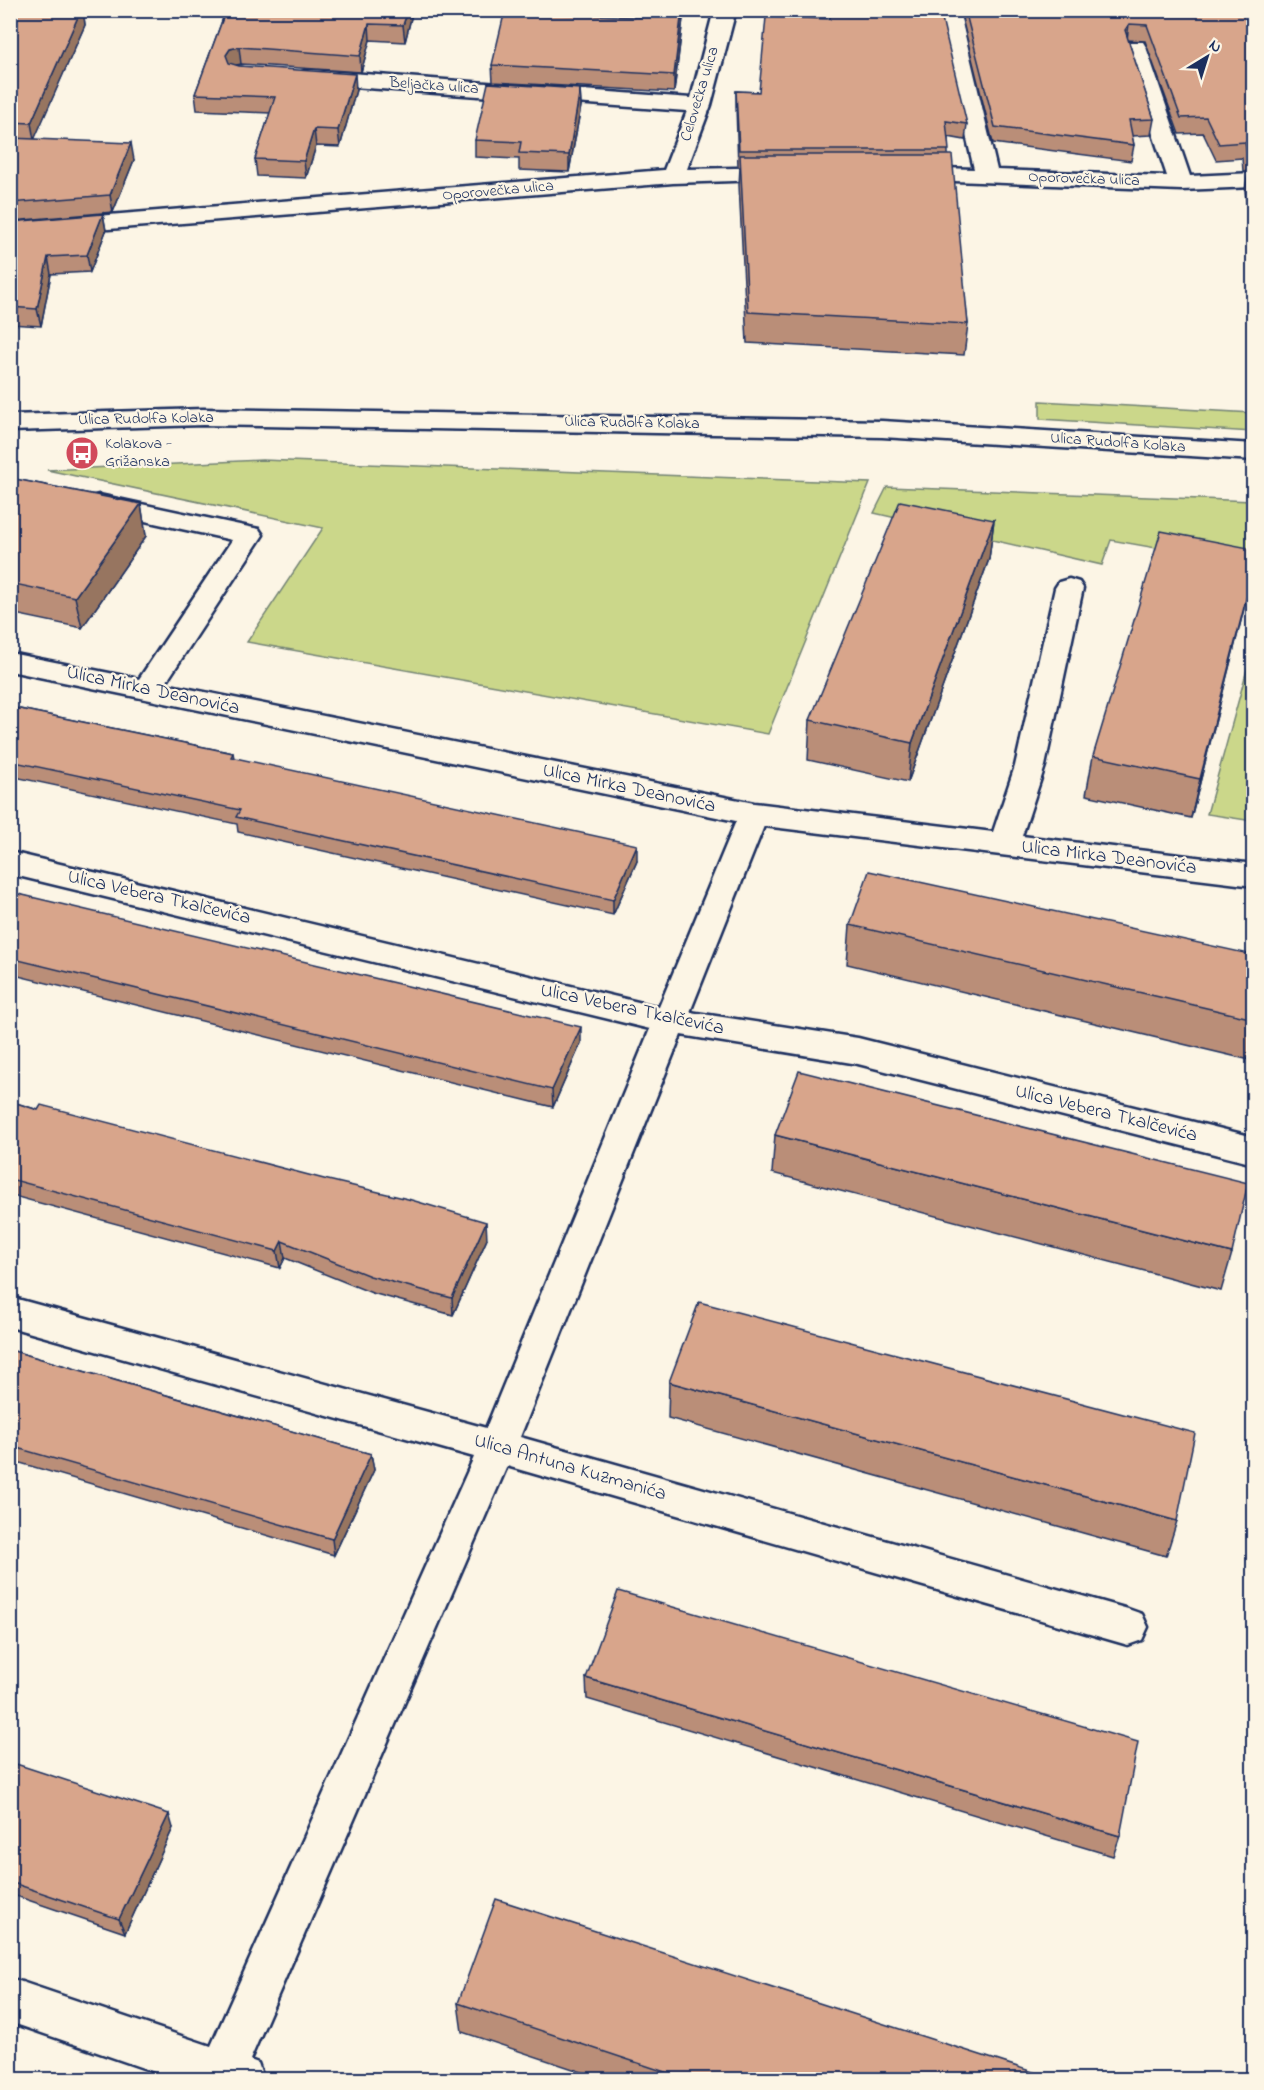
<svg xmlns="http://www.w3.org/2000/svg" width="1264" height="2090" viewBox="0 0 1264 2090" font-family="'Indie Flower',sans-serif">
	<style>
		.green { fill: #cbd78a; stroke: #738374; stroke-width: 1.5 }
		.lines { fill: none; stroke-linecap: round; stroke-linejoin: round }
		.minor-casing { stroke: #1b2f5e; stroke-width: 5 }
		.major-casing { stroke: #1b2f5e; stroke-width: 5 }
		.minor { fill: #fcf5e5; fill-rule: evenodd }
		.major { fill: #fcf5e5; fill-rule: evenodd }
		.wall { fill: #ba8e78; stroke: #1b2f5e; stroke-width: 1.5 }
		.shaded-wall { fill: #977461; stroke: #1b2f5e; stroke-width: 1.5 }
		.building { fill: #d8a58b; stroke: #1b2f5e; stroke-width: 1.5 }
		.labels { text-anchor: middle; dominant-baseline: central; stroke-width: 4.5; stroke-linejoin: round; paint-order: stroke }
		.far-street-label { font-size: 16px; fill: #1b2f5e; stroke: #fcf5e5 }
		.far-poi-label { font-size: 16px; fill: #1b2f5e; stroke: #fcf5e5; text-anchor: start }
		.street-label { font-size: 20px; fill: #1b2f5e; stroke: #fcf5e5 }
	</style>
	<rect width="100%" height="100%" fill="#fcf5e5"/>
	<filter id="ink" filterUnits="userSpaceOnUse"><feTurbulence type="fractalNoise" baseFrequency=".0167" numOctaves="2"/><feDisplacementMap in="SourceGraphic" scale="12" xChannelSelector="R" yChannelSelector="G"/><feConvolveMatrix kernelMatrix="1 2 1 2 8 2 1 2 1" color-interpolation-filters="sRGB"/></filter>
	<g filter="url(#ink)">
		<g class="green">
			<path d="M1040,401l213,12v19l-213,-13z"/>
			<path d="M262,460l608,23 -102,251 -521,-92 76,-114 -276,-58z"/>
			<path d="M887,487l366,14v64l-142,-25 -9,25 -228,-52z"/>
			<path d="M1253,648l1,173h-1l-46,-7z"/>
		</g>
		<g class="lines">
			<g class="minor-casing">
				<g id="minor">
					<path d="M714,10h22l-25,95 -24,64 96,-2 8,2 4,5 -4,5 -118,4 -663,54v-14l654,-53 23,-59 -377,-27 -8,-2 -3,-5 3,-5 8,-2 381,28z"/>
					<path d="M937,10h22l38,160 170,6 -43,-129 3,-5h16l3,5 44,129 64,-3v14l-73,3 -279,-11 -4,-5 4,-5 8,-2 64,2z"/>
					<path d="M99,495l150,32 10,2 4,6 -98,149 589,119 239,29 22,-66 40,-178 4,-6 10,-3 10,3 4,6 -38,178 -23,70 232,28v22l-490,-60 -74,186 168,26 396,99v27l-396,-100 -177,-29 -161,402 608,172 14,5 6,13 -6,13 -14,5 -621,-179 -257,594 8,3 6,17h-86l-168,-58v-44l201,68 263,-589 -464,-130v-30l476,131 164,-399 -640,-155v-22l649,155 77,-186 -726,-150v-18l129,26 93,-139 -142,-31 -4,-6 4,-6z"/>
				</g>
			</g>
			<g class="major-casing">
				<path id="major" d="M203,409l679,12 372,23v16l-372,-23 -679,-12 -193,6v-16z"/>
			</g>
			<use href="#minor" class="minor"/>
			<use href="#major" class="major"/>
		</g>
		<g class="wall">
			<path d="M10,10h73l2,15 -51,114 100,21 -21,52 -101,9 -2,-5z"/>
			<path d="M226,10h187l-8,32 -35,-2 -9,32 -120,-8 -5,1 120,25 -16,57 -24,-1 -10,32 -49,-2 -2,-17 15,-46 -73,-3 -2,-16z"/>
			<path d="M558,10v4l82,3 1,-7h43l-10,82 -181,-10 -1,-17z"/>
			<path d="M960,10h294v161h-11l-1,-13 -26,2 -13,-27 -24,1 -34,-93 -17,-1 26,79 -3,16 -19,1 2,9 -3,16 -138,-18z"/>
			<path d="M830,19l137,105 -2,16 -17,-3v18l20,169 -4,31 -217,-12 -8,-158 1,-18h-2l-2,-60v-16l23,1z"/>
			<path d="M580,89l1,17 -12,66 -50,-2v-11l-44,-2v-17z"/>
			<path d="M1248,173h6v106l-9,-89z"/>
			<path d="M103,214l3,17 -16,41 -39,2 -10,52 -31,-2v-102z"/>
			<path d="M10,478l131,26 5,32 -64,92 -72,-15z"/>
			<path d="M994,520l-5,39 -81,223 -100,-22 2,-40z"/>
			<path d="M1254,549v21l-5,19 -58,229 -105,-23 7,-39z"/>
			<path d="M10,707l223,46 1,5 403,103 -24,54 -375,-83 -1,-8 -227,-48z"/>
			<path d="M10,892l571,151 -28,64 -543,-133z"/>
			<path d="M850,925l404,30v106l-407,-97z"/>
			<path d="M10,1101l28,9 449,129 -34,76 -81,-22 -87,-35 -5,10 -270,-73z"/>
			<path d="M775,1135l457,118 -11,38 -449,-118z"/>
			<path d="M10,1350l361,104 3,16 -40,85 -324,-95z"/>
			<path d="M669,1382l508,139 -11,35 -498,-138z"/>
			<path d="M586,1678l534,158 -7,20 -526,-157z"/>
			<path d="M10,1762l163,66 -48,105 -115,-39z"/>
			<path d="M458,2003l597,76h-452l-141,-47z"/>
		</g>
		<g class="shaded-wall">
			<path d="M81,10h2l2,15 -51,115 -3,-17z"/>
			<path d="M408,10h5l-8,32 -2,-17z"/>
			<path d="M682,10h2l-10,82v-17z"/>
			<path d="M369,24l1,16 -9,32 -1,-16z"/>
			<path d="M1129,24l-2,16 -2,-10z"/>
			<path d="M239,47l2,17 -9,2 -4,6 -2,-17 4,-6z"/>
			<path d="M355,74l1,16 -16,57 -2,-17z"/>
			<path d="M580,89l1,17 -12,66v-17z"/>
			<path d="M314,129l2,17 -10,32 -2,-17z"/>
			<path d="M131,143l3,17 -21,52 -3,-17z"/>
			<path d="M103,214l3,17 -16,41 -3,-17z"/>
			<path d="M48,257l3,17 -10,52 -4,-17z"/>
			<path d="M141,504l5,32 -64,92 -7,-31z"/>
			<path d="M994,520l-5,39 -81,223 4,-39z"/>
			<path d="M1254,568l-5,21 -58,229 9,-39z"/>
			<path d="M637,845v16l-24,54v-15z"/>
			<path d="M581,1027v16l-28,64 -1,-17z"/>
			<path d="M486,1222l1,17 -34,76 -1,-17z"/>
			<path d="M282,1241l3,17 -5,10 -3,-17z"/>
			<path d="M371,1454l3,16 -40,85 -2,-16z"/>
			<path d="M169,1814l4,14 -48,105 -6,-14z"/>
		</g>
		<g class="building">
			<path d="M10,10h71l-50,113 -21,-1z"/>
			<path d="M226,10h182l-5,15 -34,-1 -9,32 -121,-9 -9,2 -4,6 3,8 10,3 116,8 -17,56 -24,-1 -10,32 -49,-2 20,-62 -80,-3z"/>
			<path d="M505,10h51v4l84,3 1,-7h41l-8,65 -182,-10z"/>
			<path d="M830,10h110l27,114 -21,-3 3,29h-210l-3,-59 23,1 7,-75 64,2z"/>
			<path d="M965,10h289v145h-7l-2,-13 -26,2 -13,-27 -25,1 -34,-93 -18,-1 -4,6 29,89 -25,1 5,25 -139,-18z"/>
			<path d="M488,83l92,6 -11,66 -50,-2 2,-11 -46,-2z"/>
			<path d="M10,138l121,5 -21,52 -100,8v-9l5,-15 -5,-1z"/>
			<path d="M740,155h212l16,169 -220,-12z"/>
			<path d="M1248,173h6v53z"/>
			<path d="M103,214l-16,41 -39,2 -11,52 -27,-2v-85z"/>
			<path d="M10,478l131,26 -66,93 -65,-14z"/>
			<path d="M900,501l94,19 -82,223 -102,-23z"/>
			<path d="M1161,531l93,18v19l-54,211 -107,-23z"/>
			<path d="M10,707l223,46 -2,4 406,88 -24,55 -377,-83 4,-7 -230,-49z"/>
			<path d="M869,871l385,84v64l-404,-94z"/>
			<path d="M10,892l571,135 -29,63 -542,-132z"/>
			<path d="M799,1071l449,112 -16,70 -457,-118z"/>
			<path d="M10,1101l28,9 3,-5 283,74 84,20 78,23 -34,76 -82,-22 -88,-35 -5,10 -267,-72z"/>
			<path d="M699,1302l496,131 -18,88 -508,-139z"/>
			<path d="M10,1350l361,104 -39,85 -322,-93z"/>
			<path d="M618,1591l520,151 -18,94 -534,-158z"/>
			<path d="M10,1762l159,52 -50,105 -109,-37z"/>
			<path d="M496,1899l559,180h-369l-228,-76z"/>
		</g>
	</g>
	<defs>
		<g id="bus-disc" transform="scale(1.725)"><circle r="9.5" fill="#d1495b" stroke="#fcf5e5"/><path d="M-5-6H5V4H4V6H2V4H-2V6H-4V4H-5ZM-3.5-4V0h7V-4ZM-3.5 1.2v1.5H-2V1.2ZM2 1.2v1.5H3.5V1.2Z" fill="#fff"/></g>
	</defs>
	<g fill-rule="evenodd">
		<use href="#bus-disc" x="82" y="453"/>
	</g>
	<g class="labels">
		<g class="far-street-label">
			<text transform="translate(434 86) rotate(4)">Beljačka ulica</text>
			<text transform="translate(700 94) rotate(-73)">Celovečka ulica</text>
			<text transform="translate(1084 179) rotate(2)">Oporovečka ulica</text>
			<text transform="translate(498 191) rotate(-5)">Oporovečka ulica</text>
			<text transform="translate(146 419) rotate(-1)">Ulica Rudolfa Kolaka</text>
			<text transform="translate(632 423) rotate(1)">Ulica Rudolfa Kolaka</text>
			<text transform="translate(1118 443) rotate(4)">Ulica Rudolfa Kolaka</text>
		</g>
		<g class="far-poi-label">
			<text x="105" y="444">Kolakova -<tspan x="105" dy="18">Grižanska</tspan></text>
		</g>
		<g class="street-label">
			<text transform="translate(153 691) rotate(12)">Ulica Mirka Deanovića</text>
			<text transform="translate(629 789) rotate(12)">Ulica Mirka Deanovića</text>
			<text transform="translate(1109 858) rotate(7)">Ulica Mirka Deanovića</text>
			<text transform="translate(159 898) rotate(13)">Ulica Vebera Tkalčevića</text>
			<text transform="translate(632 1010) rotate(12)">Ulica Vebera Tkalčevića</text>
			<text transform="translate(1106 1114) rotate(14)">Ulica Vebera Tkalčevića</text>
			<text transform="translate(570 1468) rotate(16)">Ulica Antuna Kuzmanića</text>
		</g>
	</g>
	<rect width="1264" height="2090" fill="none" stroke="#fcf5e5" stroke-width="36"/>
	<rect x="18" y="18" width="1228" height="2054" fill="none" stroke="#1b2f5e" stroke-width="2" filter="url(#ink)"/>
	<g transform="translate(1207 57) rotate(38)" stroke="#fcf5e5" stroke-width="4.5" paint-order="stroke">
	<path d="M0-4.5L10 22L0 15L-10 22Z" fill="#1b2f5e"/>
	<text y="-9" font-size="16" font-weight="bold" text-anchor="middle" fill="#1b2f5e">N</text>
	</g>
</svg>
